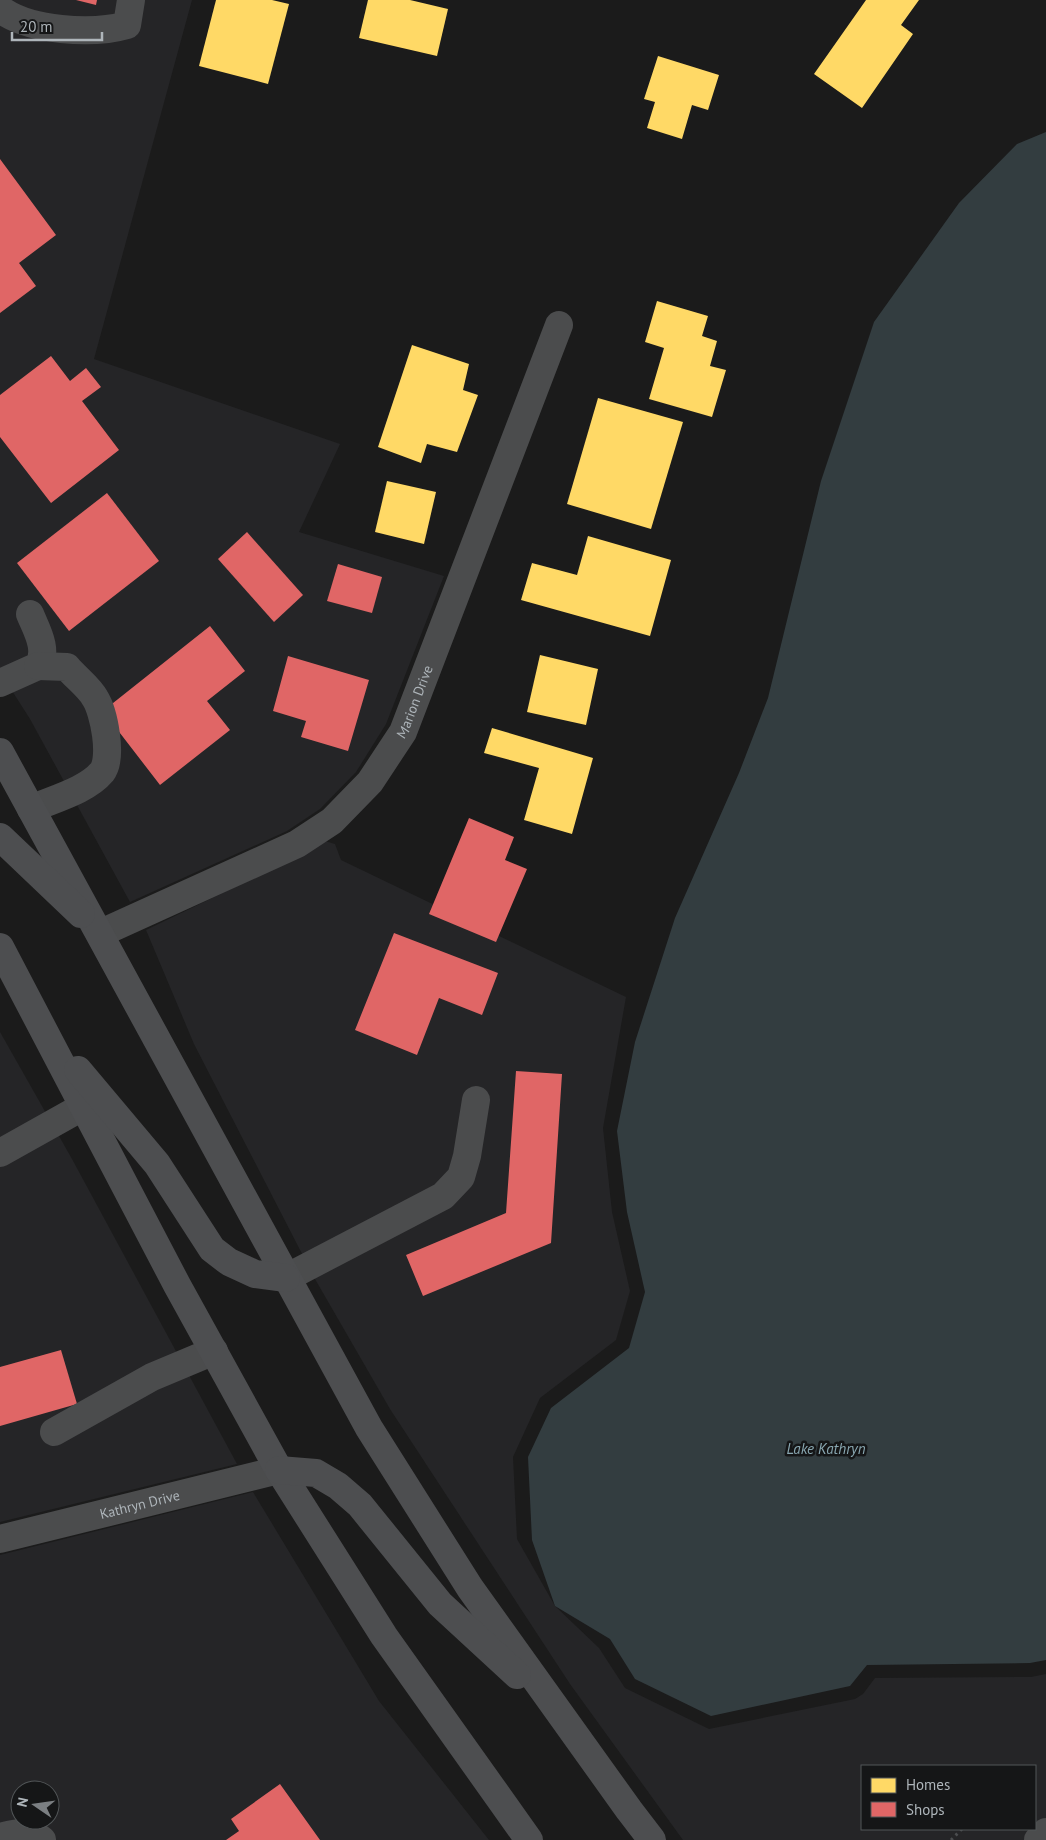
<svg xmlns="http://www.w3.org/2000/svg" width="1046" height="1840" viewBox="0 0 1046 1840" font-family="'PT Sans',sans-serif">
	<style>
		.built { fill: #252527; fill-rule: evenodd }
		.water { fill: #333d40 }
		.homes { fill: #ffd966 }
		.shops { fill: #e06666 }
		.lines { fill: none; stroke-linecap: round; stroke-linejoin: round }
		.path { stroke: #4b4d4f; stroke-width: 3; stroke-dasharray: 2.5 4; stroke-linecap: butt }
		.minor { stroke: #4b4c4d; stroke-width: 28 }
		.major { stroke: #4d4e50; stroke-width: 28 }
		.labels { text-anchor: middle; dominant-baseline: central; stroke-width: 5; stroke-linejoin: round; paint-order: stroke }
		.street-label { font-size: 14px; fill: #aeb5ba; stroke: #151617 }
		.water-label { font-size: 15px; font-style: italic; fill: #89a7b1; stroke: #151617 }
	</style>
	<rect width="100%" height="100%" fill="#1b1b1b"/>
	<g class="built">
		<path d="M0,0h192l-98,359 246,85 -41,88 145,44 -58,148 -30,48 -36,37 -33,22 -157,71 -100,-183 -30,-47z"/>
		<path d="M325,841l10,3 6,16 285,137 -23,131 9,84 18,79 -14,49 -76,58 -27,59 4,82 38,67 44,42 26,40 84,41 146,-30 8,-5 12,-16 156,-1 15,-3v166h-363l-113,-156 -180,-275 -75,-130 -121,-235 -48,-114 159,-77zM862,1766h173v63h-173z"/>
		<path d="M0,1032l72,127 165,305 -237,58z"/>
		<path d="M253,1492l126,209 110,139h-489v-285zM20,1790h30v30h-30z"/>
	</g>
	<path class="water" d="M1046,132v1528l-16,3 -163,2 -17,21 -139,30 -76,-37 -25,-40 -55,-33 -23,-66 -4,-83 23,-49 78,-60 16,-56 -18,-80 -10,-81 18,-89 40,-124 64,-145 29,-75 53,-217 53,-159 85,-119 58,-59z"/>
	<g class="homes">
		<path d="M216,0h56l17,4 -21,80 -69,-18z"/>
		<path d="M368,0h42l38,9 -11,47 -78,-18z"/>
		<path d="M866,0h53l-18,25 12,9 -51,74 -48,-34z"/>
		<path d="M658,56l61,19 -11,35 -16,-5 -10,34 -35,-11 8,-26 -11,-3z"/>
		<path d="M657,301l51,15 -6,20 15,5 -7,25 16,4 -14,47 -63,-18 15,-51 -19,-6z"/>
		<path d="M412,345l57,19 -6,26 15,5 -21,57 -30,-8 -6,19 -43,-16z"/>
		<path d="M598,398l85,24 -32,107 -84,-25z"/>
		<path d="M387,481l49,11 -12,52 -49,-12z"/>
		<path d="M588,536l83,24 -21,76 -129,-36 11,-37 45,12z"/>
		<path d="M540,655l58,14 -12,56 -59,-13z"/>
		<path d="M492,728l101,30 -21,76 -48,-14 15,-52 -55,-15z"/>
	</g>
	<g class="shops">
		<path d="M76,0h21l-1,5z"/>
		<path d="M0,159l56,76 -37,28 17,23 -36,27z"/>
		<path d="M51,356l19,25 16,-13 15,19 -19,14 37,49 -68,53 -51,-66v-42z"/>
		<path d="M107,493l52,68 -90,70 -52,-68z"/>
		<path d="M247,532l56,63 -29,27 -56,-63z"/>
		<path d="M338,564l44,13 -10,36 -45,-12z"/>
		<path d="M210,626l35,45 -38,30 23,29 -70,55 -57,-74z"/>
		<path d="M288,656l81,24 -21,71 -47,-14 5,-16 -33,-10z"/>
		<path d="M469,818l45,19 -9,23 22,9 -31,73 -67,-28z"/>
		<path d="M394,933l104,40 -16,42 -43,-17 -22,57 -62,-25z"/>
		<path d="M516,1071l46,3 -11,169 -128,53 -17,-41 100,-42z"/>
		<path d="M61,1350l16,54 -77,22v-59z"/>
		<path d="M280,1784l40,56h-94l13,-9 -8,-12z"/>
	</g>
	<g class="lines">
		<path class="path" d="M951,1840l11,-11"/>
		<g class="minor">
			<path d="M0,9c29,22 92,26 127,16l4,-25"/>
			<path d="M0,683l38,-17c11,-16 -2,-37 -8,-52"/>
			<path d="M31,809c22,-10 55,-18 71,-37 11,-14 2,-60 -7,-74 -6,-11 -20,-21 -28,-31l-29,-1"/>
			<path id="s1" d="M101,933l196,-89 35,-23 38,-39 33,-50 156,-407"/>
			<path d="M0,1153l84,-47"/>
			<path d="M286,1278l157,-82 18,-19 6,-21 9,-56"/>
			<path d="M54,1432l98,-55 62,-26"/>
			<path id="s2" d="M0,1539l279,-69"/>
			<path d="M0,1837c14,-4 29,-8 42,3"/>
			<path d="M1038,1840l8,-8"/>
		</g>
		<g class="major">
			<path d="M0,752l369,676 101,160 159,222 23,30"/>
			<path d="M0,837l81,77"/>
			<path d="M0,947l177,338 102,185 105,166 145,204"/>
			<path d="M78,1070l79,94 55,85 17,13 26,12 31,4"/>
			<path d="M279,1470l37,3 22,13 22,19 80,99 77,71"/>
		</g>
	</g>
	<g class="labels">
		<g class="street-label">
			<text stroke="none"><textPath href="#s1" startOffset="404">Marion Drive</textPath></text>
			<text stroke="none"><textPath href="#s2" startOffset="144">Kathryn Drive</textPath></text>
		</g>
		<g class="water-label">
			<text x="826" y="1448">Lake Kathryn</text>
		</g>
	</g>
	<rect x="861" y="1765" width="175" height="65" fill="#151617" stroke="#525658"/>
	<rect x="871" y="1778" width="25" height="15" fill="#ffd966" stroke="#525658"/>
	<text x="906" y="1790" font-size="15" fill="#aeb5ba">Homes</text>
	<rect x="871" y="1802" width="25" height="15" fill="#e06666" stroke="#525658"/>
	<text x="906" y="1815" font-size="15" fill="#aeb5ba">Shops</text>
	<g transform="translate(35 1805) rotate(283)"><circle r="24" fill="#151617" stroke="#525658"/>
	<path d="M0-4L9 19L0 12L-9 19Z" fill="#7b7f82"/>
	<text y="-8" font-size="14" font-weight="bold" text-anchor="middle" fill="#aeb5ba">N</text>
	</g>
	<path d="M12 32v8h90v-8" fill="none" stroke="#aeb5ba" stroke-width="2.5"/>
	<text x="20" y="32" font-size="15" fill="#aeb5ba" stroke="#151617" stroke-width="4" paint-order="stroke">20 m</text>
</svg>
